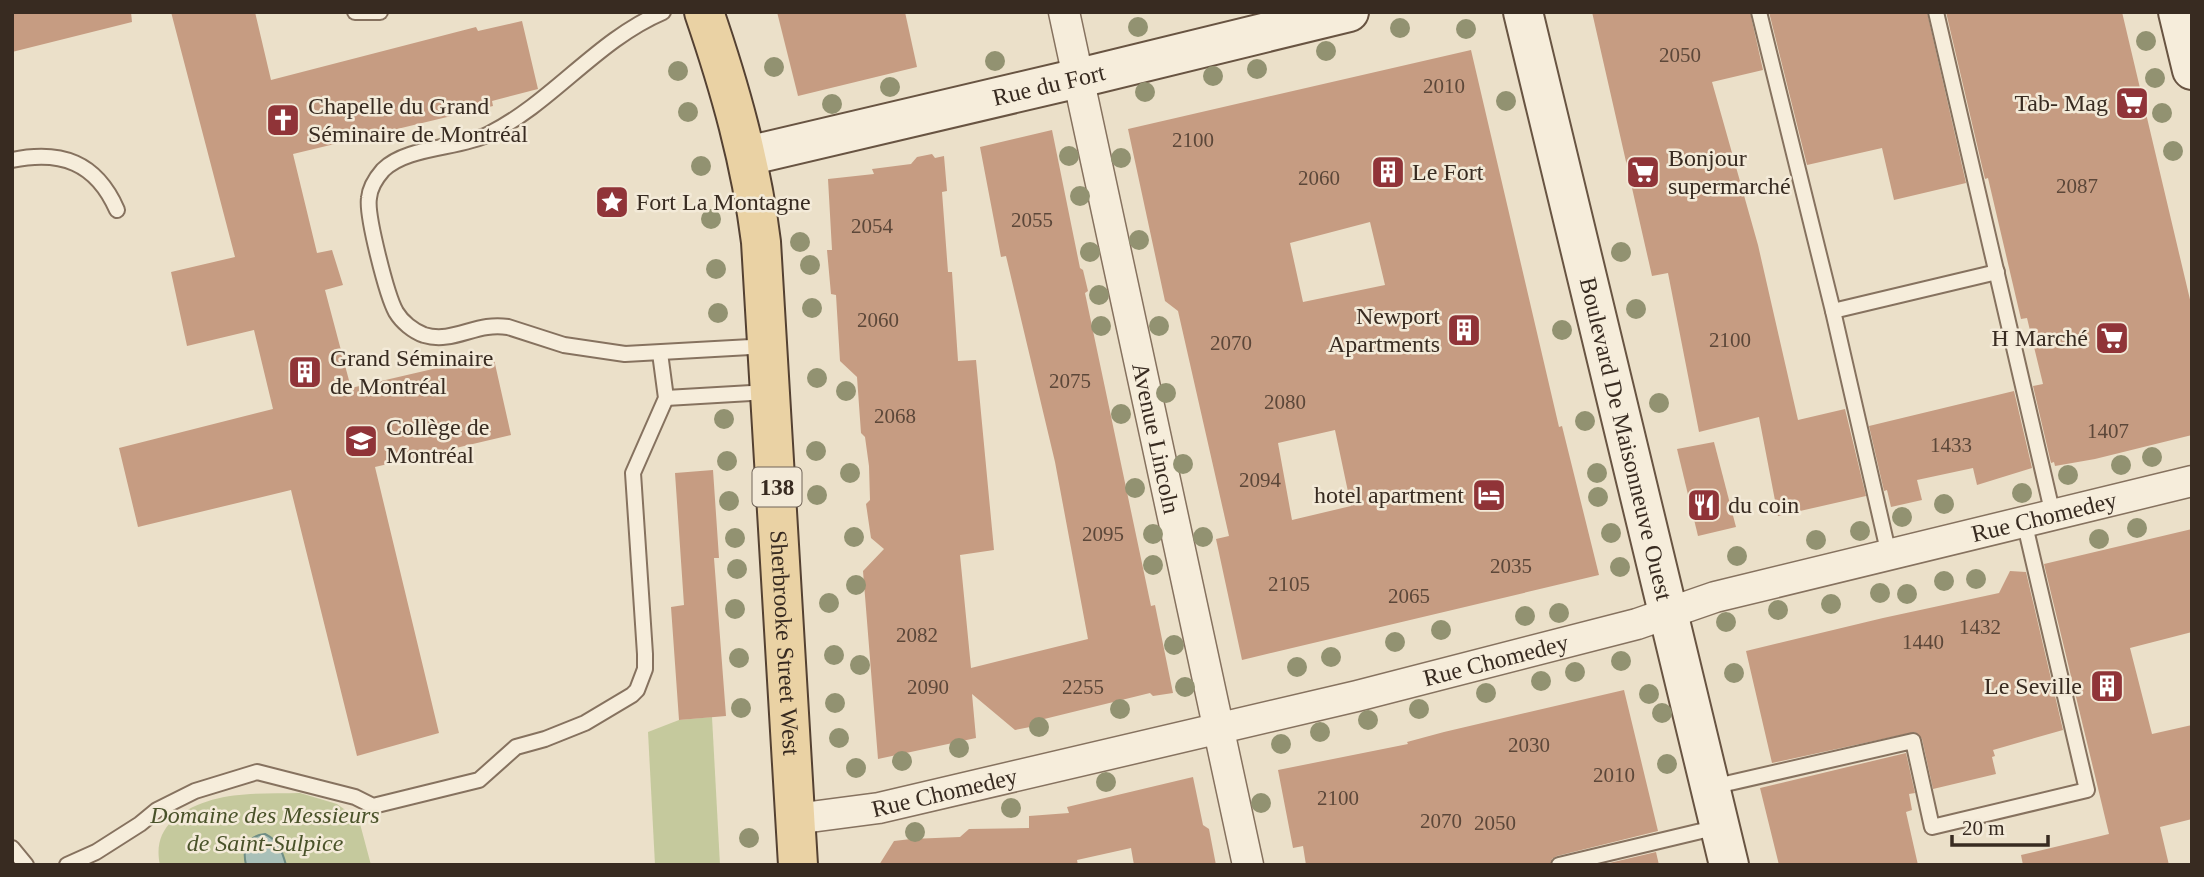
<svg xmlns="http://www.w3.org/2000/svg" width="2204" height="877" viewBox="0 0 2204 877" font-family="'Times New Roman',serif">
	<style>
		.green { fill: #c5c99d }
		.water { fill: #a9c0b8; stroke: #708e85; stroke-width: 2 }
		.building { fill: #c69c82; fill-rule: evenodd }
		.lines { fill: none; stroke-linecap: round; stroke-linejoin: round }
		.lane-casing { stroke: #86725f; stroke-width: 18 }
		.street-casing { stroke: #86725f; stroke-width: 33 }
		.secondary-casing { stroke: #685442; stroke-width: 42 }
		.primary-casing { stroke: #544132; stroke-width: 42 }
		.lane { stroke: #f6eddb; stroke-width: 14 }
		.street { stroke: #f6eddb; stroke-width: 30 }
		.secondary { stroke: #f6eddb; stroke-width: 38 }
		.primary { stroke: #ead2a4; stroke-width: 38 }
		.tree { fill: #929271 }
		.labels { text-anchor: middle; dominant-baseline: central; stroke-width: 5; stroke-linejoin: round; paint-order: stroke }
		.number-label { font-size: 21px; fill: #5c4739 }
		.shield { fill: #f3ead8; stroke: #706458; stroke-width: 2 }
		.shield-label { font-size: 23px; font-weight: bold; fill: #382b21 }
		.street-label { font-size: 24px; fill: #382b21; stroke: #f3ead8 }
		.poi-label { font-size: 24px; fill: #382b21; stroke: #f3ead8; text-anchor: start }
		.park-label { font-size: 24px; font-style: italic; fill: #495229; stroke: #f3ead8 }
	</style>
	<rect width="100%" height="100%" fill="#ebe0c9"/>
	<g class="green">
		<path d="M712,717l8,148h-65l-7,-133 31,-12z"/>
		<path d="M300,793l37,11 22,16 12,45h-211c-4,-18 0,-33 13,-45 36,-30 83,-26 127,-27z"/>
	</g>
	<path class="water" d="M265,834c14,7 17,17 21,31h-40c-4,-17 1,-29 19,-31z"/>
	<g class="building">
		<path d="M12,12h119l1,10 -120,30z"/>
		<path d="M171,12h84l16,68 205,-53 2,4 44,-10 16,68 -46,12 1,5 -200,48 24,99 15,-3 11,35 -18,5 26,98 142,-33 18,80 -136,32 64,266 -82,23 -66,-266 -153,37 -19,-79 154,-39 -19,-79 -67,16 -16,-74 64,-15z"/>
		<path d="M777,12h128l12,55 -119,29z"/>
		<path d="M1592,12h158l13,58 -51,12 46,163 40,175 47,-11 21,87 -88,20 -19,-99 -60,15 -31,-159 -16,3z"/>
		<path d="M1769,12h158l39,171 -72,17 -12,-52 -75,17z"/>
		<path d="M1946,12h176l70,296v127l-97,24 -40,7 -1,-4 -3,1 -18,-77 10,-2 -16,-66 -6,1 -33,-141 -3,1z"/>
		<path d="M1471,50l88,377 3,-1 37,149 -357,85 -26,-121 13,-3 -51,-225 -13,-10 -37,-172zM1370,222l15,63 -82,17 -13,-59zM1335,430l16,76 -59,14 -14,-77z"/>
		<path d="M1052,130l28,138 3,2 5,21 -3,2 66,313 4,-1 18,88 -20,3 -3,-3 -118,29 -2,5 -15,3 -43,-36 4,44 -98,21 -15,-188 21,-22 -13,-11 -5,-34 4,-4 -1,-34 -4,-29 -4,-4 -4,-56 -17,-16 -4,-66 -5,-1 -4,-44h5l-4,-71 46,-5 -2,-5 39,-5 6,-7 15,-3 3,4 9,-2 3,35 -5,1 6,80h4l6,89 18,-1 18,190 -34,5 11,113 117,-29 -33,-177 -49,-206 -5,1 -21,-110z"/>
		<path d="M2014,391l18,77 -55,17 -4,-17 -56,12 5,20 -31,7 -4,-17 -3,1 -15,-65z"/>
		<path d="M1714,442l22,85 -38,9 -21,-87z"/>
		<path d="M713,470l6,88h-5l12,158 -47,4 -8,-113 13,-2 -9,-132z"/>
		<path d="M2192,529v103l-62,16 22,86 40,-9v94l-32,8 9,38h-146l-2,-10 88,-21 -65,-270z"/>
		<path d="M2010,571l16,1 37,158 -70,20 2,6 -3,1 4,17 -63,15 -11,-50 -7,-7 -143,31 -26,-112 137,-33 116,-25z"/>
		<path d="M1624,690l34,141 -101,25 -5,3 -2,6h-244l-3,-19 -10,2 -15,-78 130,-26 -1,-2 37,-10z"/>
		<path d="M1906,753l9,40 -6,1 3,16 -6,2 12,53h-139l-19,-77z"/>
		<path d="M1193,777l10,48 6,4 7,36h-82l-3,-17 -54,12 1,5h-199l15,-24 17,-2 49,-2 9,-8 60,-1v-12l40,-3 -2,-6z"/>
		<path d="M1656,852l3,13h-58z"/>
	</g>
	<g class="lines">
		<g class="lane-casing">
			<g id="lane">
				<path d="M355,12h25"/>
				<path d="M663,12c-66,28 -110,90 -174,122 -30,15 -82,12 -106,36 -7,8 -13,17 -14,28 -3,17 18,98 27,114 6,10 17,19 28,23 23,7 42,-5 63,-8 7,-1 14,-1 21,0l56,18 61,9 142,-8"/>
				<path d="M1759,12l74,299 56,244"/>
				<path d="M1936,12l117,503"/>
				<path d="M12,160c49,-10 84,2 105,50"/>
				<path d="M1833,311l164,-39"/>
				<path d="M666,398l103,-6"/>
				<path d="M1712,787l201,-46 19,86 155,-37 -63,-269"/>
				<path d="M12,848l14,17"/>
				<path d="M67,865l29,-13 44,-28 17,-14 38,-19 62,-19 98,25 18,9 106,-26 37,-33 29,-8 40,-16 47,-28 5,-5 8,-21v-15l-12,-181 33,-75 -6,-45"/>
				<path d="M1559,865l159,-38"/>
			</g>
		</g>
		<g class="street-casing">
			<g id="street">
				<path id="s1" d="M1064,12l184,853"/>
				<path id="s2" d="M795,819l84,-11 478,-112 280,-72 78,-27 477,-116"/>
			</g>
		</g>
		<g class="secondary-casing">
			<g id="secondary">
				<path id="s3" d="M1523,12l206,853"/>
				<path d="M2178,12l14,58"/>
				<path id="s4" d="M747,156l332,-78 270,-66"/>
			</g>
		</g>
		<g class="primary-casing">
			<g id="primary">
				<path id="s5" d="M704,12c26,76 47,150 57,230l37,623"/>
			</g>
		</g>
		<use href="#lane" class="lane"/>
		<use href="#street" class="street"/>
		<use href="#secondary" class="secondary"/>
		<use href="#primary" class="primary"/>
	</g>
	<g class="tree">
		<circle cx="1138" cy="27" r="10"/>
		<circle cx="1400" cy="28" r="10"/>
		<circle cx="1466" cy="29" r="10"/>
		<circle cx="2146" cy="41" r="10"/>
		<circle cx="1326" cy="51" r="10"/>
		<circle cx="995" cy="61" r="10"/>
		<circle cx="774" cy="67" r="10"/>
		<circle cx="1257" cy="69" r="10"/>
		<circle cx="678" cy="71" r="10"/>
		<circle cx="1213" cy="76" r="10"/>
		<circle cx="2155" cy="78" r="10"/>
		<circle cx="890" cy="87" r="10"/>
		<circle cx="1145" cy="92" r="10"/>
		<circle cx="1506" cy="101" r="10"/>
		<circle cx="832" cy="104" r="10"/>
		<circle cx="688" cy="112" r="10"/>
		<circle cx="2162" cy="113" r="10"/>
		<circle cx="2173" cy="151" r="10"/>
		<circle cx="1069" cy="156" r="10"/>
		<circle cx="1121" cy="158" r="10"/>
		<circle cx="701" cy="166" r="10"/>
		<circle cx="1080" cy="196" r="10"/>
		<circle cx="711" cy="219" r="10"/>
		<circle cx="1139" cy="240" r="10"/>
		<circle cx="800" cy="242" r="10"/>
		<circle cx="1090" cy="252" r="10"/>
		<circle cx="1621" cy="252" r="10"/>
		<circle cx="810" cy="265" r="10"/>
		<circle cx="716" cy="269" r="10"/>
		<circle cx="1099" cy="295" r="10"/>
		<circle cx="812" cy="308" r="10"/>
		<circle cx="1636" cy="309" r="10"/>
		<circle cx="718" cy="313" r="10"/>
		<circle cx="1101" cy="326" r="10"/>
		<circle cx="1159" cy="326" r="10"/>
		<circle cx="1562" cy="330" r="10"/>
		<circle cx="817" cy="378" r="10"/>
		<circle cx="846" cy="391" r="10"/>
		<circle cx="1166" cy="393" r="10"/>
		<circle cx="1659" cy="403" r="10"/>
		<circle cx="1121" cy="414" r="10"/>
		<circle cx="724" cy="419" r="10"/>
		<circle cx="1585" cy="421" r="10"/>
		<circle cx="816" cy="451" r="10"/>
		<circle cx="2152" cy="457" r="10"/>
		<circle cx="727" cy="461" r="10"/>
		<circle cx="1183" cy="464" r="10"/>
		<circle cx="2121" cy="465" r="10"/>
		<circle cx="850" cy="473" r="10"/>
		<circle cx="1597" cy="473" r="10"/>
		<circle cx="2068" cy="475" r="10"/>
		<circle cx="1135" cy="488" r="10"/>
		<circle cx="2022" cy="493" r="10"/>
		<circle cx="817" cy="495" r="10"/>
		<circle cx="1598" cy="497" r="10"/>
		<circle cx="729" cy="501" r="10"/>
		<circle cx="1944" cy="504" r="10"/>
		<circle cx="1902" cy="517" r="10"/>
		<circle cx="2137" cy="528" r="10"/>
		<circle cx="1860" cy="531" r="10"/>
		<circle cx="1611" cy="533" r="10"/>
		<circle cx="1153" cy="534" r="10"/>
		<circle cx="854" cy="537" r="10"/>
		<circle cx="1203" cy="537" r="10"/>
		<circle cx="735" cy="538" r="10"/>
		<circle cx="2099" cy="539" r="10"/>
		<circle cx="1816" cy="540" r="10"/>
		<circle cx="1737" cy="556" r="10"/>
		<circle cx="1153" cy="565" r="10"/>
		<circle cx="1620" cy="567" r="10"/>
		<circle cx="737" cy="569" r="10"/>
		<circle cx="1976" cy="579" r="10"/>
		<circle cx="1944" cy="581" r="10"/>
		<circle cx="856" cy="585" r="10"/>
		<circle cx="1880" cy="593" r="10"/>
		<circle cx="1907" cy="594" r="10"/>
		<circle cx="829" cy="603" r="10"/>
		<circle cx="1831" cy="604" r="10"/>
		<circle cx="735" cy="609" r="10"/>
		<circle cx="1778" cy="610" r="10"/>
		<circle cx="1559" cy="613" r="10"/>
		<circle cx="1525" cy="616" r="10"/>
		<circle cx="1726" cy="622" r="10"/>
		<circle cx="1441" cy="630" r="10"/>
		<circle cx="1395" cy="642" r="10"/>
		<circle cx="1174" cy="645" r="10"/>
		<circle cx="834" cy="655" r="10"/>
		<circle cx="1331" cy="657" r="10"/>
		<circle cx="739" cy="658" r="10"/>
		<circle cx="1621" cy="661" r="10"/>
		<circle cx="860" cy="665" r="10"/>
		<circle cx="1297" cy="667" r="10"/>
		<circle cx="1575" cy="672" r="10"/>
		<circle cx="1734" cy="673" r="10"/>
		<circle cx="1541" cy="681" r="10"/>
		<circle cx="1185" cy="687" r="10"/>
		<circle cx="1486" cy="693" r="10"/>
		<circle cx="1649" cy="694" r="10"/>
		<circle cx="835" cy="703" r="10"/>
		<circle cx="741" cy="708" r="10"/>
		<circle cx="1120" cy="709" r="10"/>
		<circle cx="1419" cy="709" r="10"/>
		<circle cx="1662" cy="713" r="10"/>
		<circle cx="1368" cy="720" r="10"/>
		<circle cx="1039" cy="727" r="10"/>
		<circle cx="1320" cy="732" r="10"/>
		<circle cx="839" cy="738" r="10"/>
		<circle cx="1281" cy="744" r="10"/>
		<circle cx="959" cy="748" r="10"/>
		<circle cx="902" cy="761" r="10"/>
		<circle cx="1667" cy="764" r="10"/>
		<circle cx="856" cy="768" r="10"/>
		<circle cx="1106" cy="782" r="10"/>
		<circle cx="1261" cy="803" r="10"/>
		<circle cx="1011" cy="808" r="10"/>
		<circle cx="915" cy="832" r="10"/>
		<circle cx="749" cy="838" r="10"/>
	</g>
	<defs>
		<g id="supermarket-square" transform="scale(1.75)"><rect x="-9" y="-9" width="18" height="18" rx="4" fill="#903438" stroke="#f3ead8"/><path d="M-6-5.5h2.5l.6 2H6L4.5 2H-2.5L-4.4-4H-6ZM-1.5 3.2a1.3 1.3 0 1 0 .1 0ZM3 3.2a1.3 1.3 0 1 0 .1 0Z" fill="#fff"/></g>
		<g id="church-square" transform="scale(1.75)"><rect x="-9" y="-9" width="18" height="18" rx="4" fill="#903438" stroke="#f3ead8"/><path d="M-1.2-6h2.4v3.5h3.3v2.4h-3.3V6h-2.4V-.1h-3.3v-2.4h3.3Z" fill="#fff"/></g>
		<g id="building-square" transform="scale(1.75)"><rect x="-9" y="-9" width="18" height="18" rx="4" fill="#903438" stroke="#f3ead8"/><path d="M-4-6H4V6H1V3H-1V6H-4ZM-2.5-4.3h1.7v1.8h-1.7ZM.8-4.3h1.7v1.8H.8ZM-2.5-1h1.7V.8h-1.7ZM.8-1h1.7V.8H.8Z" fill="#fff"/></g>
		<g id="sight-square" transform="scale(1.75)"><rect x="-9" y="-9" width="18" height="18" rx="4" fill="#903438" stroke="#f3ead8"/><path d="M0-6L1.8-2.2L6-1.7L2.9 1.2L3.7 5.4L0 3.3L-3.7 5.4L-2.9 1.2L-6-1.7L-1.8-2.2Z" fill="#fff"/></g>
		<g id="school-square" transform="scale(1.75)"><rect x="-9" y="-9" width="18" height="18" rx="4" fill="#903438" stroke="#f3ead8"/><path d="M0-5L7-2L0 1L-7-2ZM-4 1L0 2.5L4 1V4Q0 6-4 4Z" fill="#fff"/></g>
		<g id="hotel-square" transform="scale(1.75)"><rect x="-9" y="-9" width="18" height="18" rx="4" fill="#903438" stroke="#f3ead8"/><path d="M-6-4.5h1.5V1H6V5H4.5V3h-9V5H-6ZM-4 0a1.8 1.8 0 1 1 3.6 0ZM.5 0V-2.5h3Q6-2.5 6 0Z" fill="#fff"/></g>
		<g id="restaurant-square" transform="scale(1.75)"><rect x="-9" y="-9" width="18" height="18" rx="4" fill="#903438" stroke="#f3ead8"/><path d="M-5-6h1v4h1v-4h1v4h1v-4h1v5L-1.5 .5V6h-2V.5L-5-1ZM5-6V6H3V1.5H1.5Q1.5-4 5-6Z" fill="#fff"/></g>
	</defs>
	<g fill-rule="evenodd">
		<use href="#supermarket-square" x="2132" y="103"/>
		<use href="#church-square" x="283" y="120"/>
		<use href="#building-square" x="1388" y="172"/>
		<use href="#supermarket-square" x="1643" y="172"/>
		<use href="#sight-square" x="612" y="202"/>
		<use href="#building-square" x="1464" y="330"/>
		<use href="#supermarket-square" x="2112" y="338"/>
		<use href="#building-square" x="305" y="372"/>
		<use href="#school-square" x="361" y="441"/>
		<use href="#hotel-square" x="1489" y="495"/>
		<use href="#restaurant-square" x="1704" y="505"/>
		<use href="#building-square" x="2107" y="686"/>
	</g>
	<g class="labels">
		<g class="number-label">
			<text x="1680" y="55">2050</text>
			<text x="1444" y="86">2010</text>
			<text x="1193" y="140">2100</text>
			<text x="1319" y="178">2060</text>
			<text x="2077" y="186">2087</text>
			<text x="1032" y="220">2055</text>
			<text x="872" y="226">2054</text>
			<text x="878" y="320">2060</text>
			<text x="1730" y="340">2100</text>
			<text x="1231" y="343">2070</text>
			<text x="1070" y="381">2075</text>
			<text x="1285" y="402">2080</text>
			<text x="895" y="416">2068</text>
			<text x="2108" y="431">1407</text>
			<text x="1951" y="445">1433</text>
			<text x="1260" y="480">2094</text>
			<text x="1103" y="534">2095</text>
			<text x="1511" y="566">2035</text>
			<text x="1289" y="584">2105</text>
			<text x="1409" y="596">2065</text>
			<text x="1980" y="627">1432</text>
			<text x="917" y="635">2082</text>
			<text x="1923" y="642">1440</text>
			<text x="928" y="687">2090</text>
			<text x="1083" y="687">2255</text>
			<text x="1529" y="745">2030</text>
			<text x="1614" y="775">2010</text>
			<text x="1338" y="798">2100</text>
			<text x="1441" y="821">2070</text>
			<text x="1495" y="823">2050</text>
		</g>
		<rect class="shield" x="752.5" y="467.5" width="49" height="39" rx="5"/>
		<g class="shield-label">
			<text x="777" y="487">138</text>
		</g>
		<g class="street-label">
			<text stroke="none"><textPath href="#s4" startOffset="310">Rue du Fort</textPath></text>
			<text stroke="none"><textPath href="#s3" startOffset="439">Boulevard De Maisonneuve Ouest</textPath></text>
			<text stroke="none"><textPath href="#s1" startOffset="436">Avenue Lincoln</textPath></text>
			<text stroke="none"><textPath href="#s2" startOffset="1286">Rue Chomedey</textPath></text>
			<text stroke="none"><textPath href="#s5" startOffset="639">Sherbrooke Street West</textPath></text>
			<text stroke="none"><textPath href="#s2" startOffset="719">Rue Chomedey</textPath></text>
			<text stroke="none"><textPath href="#s2" startOffset="152">Rue Chomedey</textPath></text>
		</g>
		<g class="poi-label">
			<text x="2108" y="103" text-anchor="end">Tab- Mag</text>
			<text x="308" y="106">Chapelle du Grand<tspan x="308" dy="28">Séminaire de Montréal</tspan></text>
			<text x="1668" y="158">Bonjour<tspan x="1668" dy="28">supermarché</tspan></text>
			<text x="1412" y="172">Le Fort</text>
			<text x="636" y="202">Fort La Montagne</text>
			<text x="1440" y="316" text-anchor="end">Newport<tspan x="1440" dy="28">Apartments</tspan></text>
			<text x="2088" y="338" text-anchor="end">H Marché</text>
			<text x="330" y="358">Grand Séminaire<tspan x="330" dy="28">de Montréal</tspan></text>
			<text x="386" y="427">Collège de<tspan x="386" dy="28">Montréal</tspan></text>
			<text x="1464" y="495" text-anchor="end">hotel apartment</text>
			<text x="1728" y="505">du coin</text>
			<text x="2082" y="686" text-anchor="end">Le Seville</text>
		</g>
		<g class="park-label">
			<text x="265" y="815">Domaine des Messieurs<tspan x="265" dy="28">de Saint-Sulpice</tspan></text>
		</g>
	</g>
	<rect width="2204" height="877" fill="none" stroke="#382b21" stroke-width="28"/>
	<path d="M1952 835v10h96v-10" fill="none" stroke="#382b21" stroke-width="3.5"/>
	<text x="1962" y="835" font-size="21" fill="#382b21" stroke="#f3ead8" stroke-width="5" paint-order="stroke">20 m</text>
</svg>
